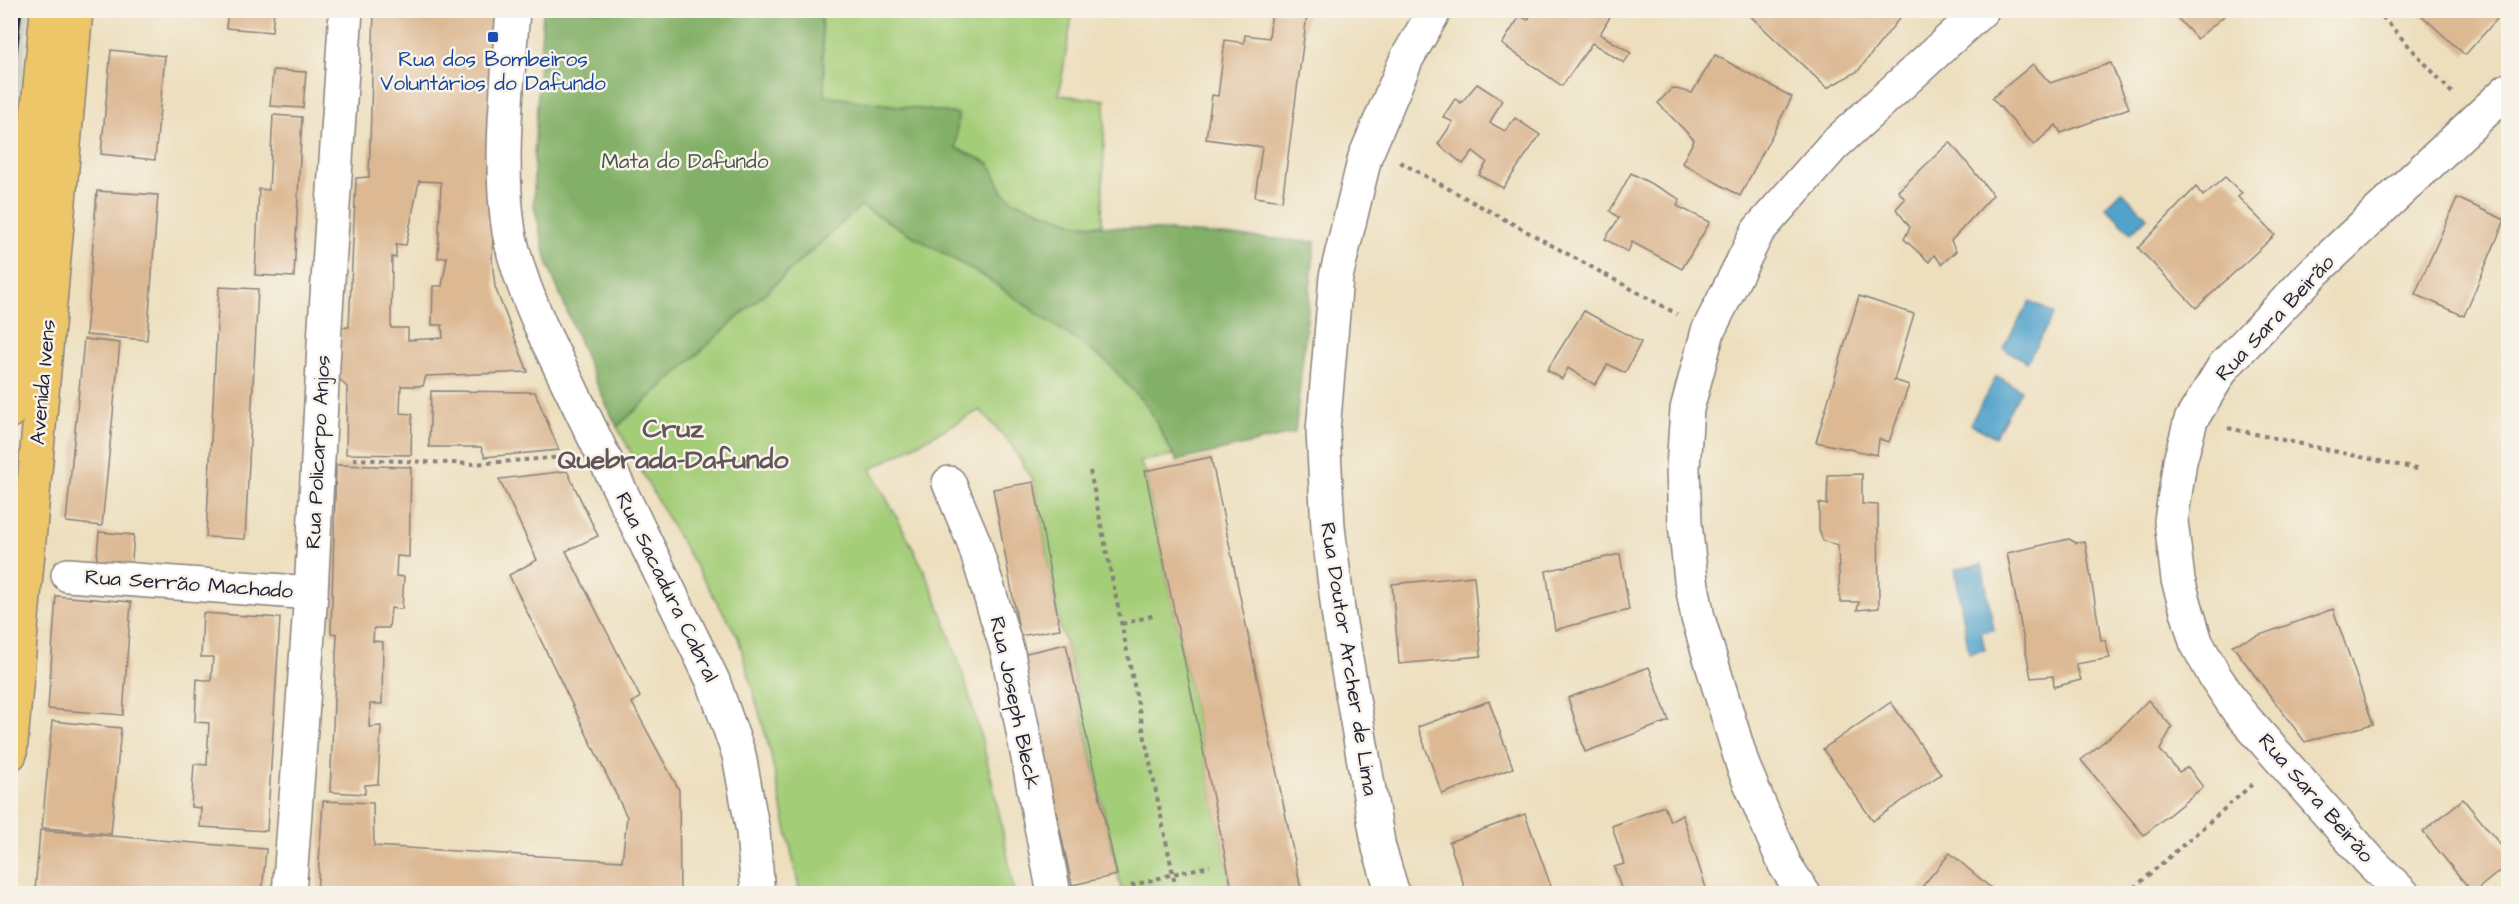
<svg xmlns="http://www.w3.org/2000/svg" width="2519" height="904" viewBox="0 0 2519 904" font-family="'Architects Daughter',sans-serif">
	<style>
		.industrial { fill: #c3c6b9 }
		.green { fill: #a4cd78; stroke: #63785a; stroke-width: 1.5 }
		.forest { fill: #83b068; stroke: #526952; stroke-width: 1.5 }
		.water { fill: #51a3cc; stroke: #3a6284; stroke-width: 1.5 }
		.building { fill: #dcb893; fill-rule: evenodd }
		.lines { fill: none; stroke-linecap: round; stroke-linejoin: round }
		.minor-casing { stroke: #88807c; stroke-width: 36 }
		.major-casing { stroke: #88807c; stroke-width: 36 }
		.path { stroke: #88807c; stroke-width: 4; stroke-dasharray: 4.5 4.5; stroke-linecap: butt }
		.minor { stroke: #fff; stroke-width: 33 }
		.major { stroke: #ecc669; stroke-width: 33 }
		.rail { stroke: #22223b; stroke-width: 4.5 }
		.transit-dot { fill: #1a4fb4; stroke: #f7f3e8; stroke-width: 2 }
		.labels { text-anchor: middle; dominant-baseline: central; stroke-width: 5; stroke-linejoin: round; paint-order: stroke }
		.transit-label { font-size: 21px; fill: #164399; stroke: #f7f3e8 }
		.park-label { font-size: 21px; fill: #49554d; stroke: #f7f3e8 }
		.street-label { font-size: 21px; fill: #22223b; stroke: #f7f3e8 }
		.district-label { font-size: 27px; font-weight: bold; fill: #63565a; stroke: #f7f3e8 }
	</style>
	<rect width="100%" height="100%" fill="#f7f3e8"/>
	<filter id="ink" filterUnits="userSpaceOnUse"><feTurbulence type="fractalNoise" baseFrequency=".0167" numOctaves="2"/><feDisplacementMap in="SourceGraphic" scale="12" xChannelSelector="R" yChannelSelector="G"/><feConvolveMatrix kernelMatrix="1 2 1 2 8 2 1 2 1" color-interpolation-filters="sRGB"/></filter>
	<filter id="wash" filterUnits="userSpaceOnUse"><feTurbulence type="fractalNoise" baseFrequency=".008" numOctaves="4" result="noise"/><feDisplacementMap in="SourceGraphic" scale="24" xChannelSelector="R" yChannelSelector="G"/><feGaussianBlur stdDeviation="1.35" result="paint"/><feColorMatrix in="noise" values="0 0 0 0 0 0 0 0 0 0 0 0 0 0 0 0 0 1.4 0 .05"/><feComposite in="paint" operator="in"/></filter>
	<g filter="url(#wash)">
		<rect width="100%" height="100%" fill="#eddfbe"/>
		<path class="industrial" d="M11,10l18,1 -18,185 -1,-185z"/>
		<g class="green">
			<path d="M821,11h252l-14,84 46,5 -3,125 -25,-1 -63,-23 -11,-9 -14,-29 -33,-15 2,-34 -133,-17z"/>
			<path d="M861,206l127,73 119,83 41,45 25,48 -34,7 6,9 88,422h-111l-56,-249 -6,-15 -26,-147 -24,-39 -30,-33 -109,59c20,40 45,80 62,122 39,97 64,199 81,302h-214l-30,-142 -32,-114 -64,-107 -57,-103z"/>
		</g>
		<path class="forest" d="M543,11h278l4,85 133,18 -2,34 33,15 14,29 11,9 63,23 238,18 -20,191 -118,28 -29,-54 -41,-45 -119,-83 -127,-73 -244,221 -23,-49 -46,-113 -14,-59v-51z"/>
		<g class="water">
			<path d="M2122,191l25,26 -16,16 -25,-26z"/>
			<path d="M2030,301l24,13 -27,48 -24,-14z"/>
			<path d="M1997,376l24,14 -26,47 -25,-13z"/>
			<path d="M1982,564l12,66 -13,2 4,18 -16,3 -14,-84z"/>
		</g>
		<g id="blocks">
			<g class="building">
				<path d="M228,10h46l-2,22 -46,-4z"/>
				<path d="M374,10h129l-11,249 3,28 33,85 -102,4 -3,10h-22l-1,27 12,1 -1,41 -65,-1 1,-67 -8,-8 2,-51 8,-1 7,-149 13,-1zM419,181l22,1 -3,76 9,-1 -5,29h-9l-1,39h10l1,13 -35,2v-12h-17l1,-71 4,1v-14l10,1z"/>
				<path d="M1272,10l35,5 -25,186 -27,-4 7,-50 -56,-8 6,-44 6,1 7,-56 19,3 1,-8 24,3z"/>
				<path d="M1534,10h80l-14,24 31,19 -7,10 -32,-20 -30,43 -60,-42 18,-28 8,4z"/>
				<path d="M1744,10h162l-48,61 -31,17z"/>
				<path d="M2170,10h61l-34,29z"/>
				<path d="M2423,10h82l-40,45 -45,-41z"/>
				<path d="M111,50l54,6 -10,104 -54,-6z"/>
				<path d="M1715,55l77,42 -52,99 -58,-33 12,-23 -36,-37 14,-15 20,5z"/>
				<path d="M2111,63l18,45 -68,25 -5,-8 -22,20 -42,-47 41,-34 17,19z"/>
				<path d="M273,70l33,2 -3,36 -33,-2z"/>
				<path d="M1477,84l25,16 -12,23 15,8 10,-13 25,17 -37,53 -24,-13 8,-13 -14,-11 -10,13 -25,-20 15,-22 -10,-5 12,-18 6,4z"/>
				<path d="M273,115l29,2 -8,160 -39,-2 4,-86 10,1z"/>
				<path d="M1950,142l43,53 -42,46 5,10 -14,13 -8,-9 -5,7 -25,-23 6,-12 -14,-18 9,-10 -7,-8z"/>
				<path d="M1631,173l49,26 -3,7 33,16 -28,47 -50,-27 -4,10 -23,-13 14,-21 -9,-7z"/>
				<path d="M2225,177l17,16 -4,4 37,38 -79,73 -58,-60 58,-61 7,9z"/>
				<path d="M97,191l61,4 -11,145 -61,-5z"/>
				<path d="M2457,198l48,22 -41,96 -49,-22z"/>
				<path d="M219,287l39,2 -13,250 -39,-2z"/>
				<path d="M1859,296l55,18 -20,66 15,5 -20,57 -10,-3 -2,16 -61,-13z"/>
				<path d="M1584,311l57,31 -16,31 -17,-9 -13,21 -27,-17 -6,11 -15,-9z"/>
				<path d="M84,339l36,4 -18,183 -36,-4z"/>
				<path d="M431,391l104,1 24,58 -74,7 -4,-10h-52z"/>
				<path d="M1211,457l91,437h-69l-88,-423z"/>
				<path d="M336,465l75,2 -2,90 -12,-1 -1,20 8,1 -2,32 -11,-1 -2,20h-15l-1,13 10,1 -1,62h-12l-1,23 12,-1 -3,58 -13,1v9l-35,-2 7,-158 -6,-1z"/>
				<path d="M567,471l31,65 -32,15 74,146 -8,6 47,87 1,104h-363l6,-93 50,2 1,43 248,15 5,-44 -118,-242 28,-15 -38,-81z"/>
				<path d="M1862,474v30l16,1 1,103 -22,2 2,-8h-19l-2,-57 -15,-4 -4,-12v-26l8,2 1,-30z"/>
				<path d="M1034,482l26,147 -40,7 -27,-147z"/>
				<path d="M99,532l35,3 -3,36 -35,-3z"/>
				<path d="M2069,539l7,4 9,-2 16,99h4l5,18 -34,6 5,16 -27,7 -1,-11 -22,2 -24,-125z"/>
				<path d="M1620,554l9,56 -74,20 -9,-59z"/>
				<path d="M1474,576l7,80 -82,8 -7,-80z"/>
				<path d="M56,596l75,6 -8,113 -75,-6z"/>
				<path d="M2333,609l40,115 -68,18 -73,-97z"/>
				<path d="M203,613l77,5 -13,213 -67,-4 1,-19 -10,-1 3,-43 13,1 2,-42 -14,-1 2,-43 14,2 2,-24h-12z"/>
				<path d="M1066,644l51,231 -45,10 -50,-231z"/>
				<path d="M1649,667l20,54 -84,31 -17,-54z"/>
				<path d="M2148,700l24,27 -12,23 19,22 9,-5 15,20 -59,48 -63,-75 42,-34z"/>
				<path d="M1489,701l24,67 -71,26 -24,-67z"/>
				<path d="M1891,702l50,72 -68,47 -50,-72z"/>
				<path d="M52,721l69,7 -10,106 -69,-6z"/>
				<path d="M2463,799l45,55v10l-35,29 -50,-61z"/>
				<path d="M1664,806l6,15 12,-7 26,80h-85l-9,-27 10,-3 -12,-38z"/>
				<path d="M1525,814l27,75 -12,5h-73l-18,-52z"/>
				<path d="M40,830l226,19 -4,45 -227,-2z"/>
				<path d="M1950,853l48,41h-82z"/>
			</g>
		</g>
	</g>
	<g filter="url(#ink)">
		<use href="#blocks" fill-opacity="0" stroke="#88807c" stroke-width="1.5"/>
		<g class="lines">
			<g class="minor-casing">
				<g id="minor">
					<path d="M513,10c-5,69 -15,154 -4,222 7,37 21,70 36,104l168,345 26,74 14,77 5,62"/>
					<path d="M949,483l24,57 35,113 46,241"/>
					<path d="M68,575l243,18"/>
					<path d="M289,894l22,-301 14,-267 21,-316"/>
					<path d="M1393,894l-14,-46 -40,-230 -11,-91 -5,-96 13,-154 29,-120 42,-99 28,-48"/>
					<path d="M1804,894l-19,-29 -42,-99 -45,-148 -7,-38 -6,-57 -2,-55 4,-59 21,-78 50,-100 75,-85 149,-136"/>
					<path d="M2403,894l-33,-33 -131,-149 -25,-37 -18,-33 -18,-62 -7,-59 9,-60 11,-41 33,-54 91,-95 193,-181"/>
				</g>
			</g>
			<g class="major-casing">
				<g id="major">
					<path d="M10,411l37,-401"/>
					<path d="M10,754l66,-744"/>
				</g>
			</g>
			<g class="path">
				<path d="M2376,10l77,84"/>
				<path d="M1400,162l277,152"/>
				<path d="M2228,428l193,42"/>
				<path d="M353,459l120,5 91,-7"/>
				<path d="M1090,471l87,423"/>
				<path d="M1122,624l33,-9"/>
				<path d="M1131,886l42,-12 37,-8"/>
				<path d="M2127,894l128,-112"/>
			</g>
			<use href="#minor" class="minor"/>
			<use href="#major" class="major"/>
			<path class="rail" d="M10,106l10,-96"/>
		</g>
	</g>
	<rect class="transit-dot" x="487" y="31" width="12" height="12" rx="3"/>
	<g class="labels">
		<g class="transit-label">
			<text x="493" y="59">Rua dos Bombeiros<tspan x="493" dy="24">Voluntários do Dafundo</tspan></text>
		</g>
		<g class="park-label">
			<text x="685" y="161">Mata do Dafundo</text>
		</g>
		<g class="street-label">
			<text transform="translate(2275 318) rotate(-47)">Rua Sara Beirão</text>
			<text transform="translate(43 382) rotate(-85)">Avenida Ivens</text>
			<text transform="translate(318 452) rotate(-87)">Rua Policarpo Anjos</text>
			<text transform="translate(189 584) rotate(4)">Rua Serrão Machado</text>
			<text transform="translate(667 587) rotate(64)">Rua Sacadura Cabral</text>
			<text transform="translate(1349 659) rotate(81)">Rua Doutor Archer de Lima</text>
			<text transform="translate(1015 703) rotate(78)">Rua Joseph Bleck</text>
			<text transform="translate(2316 798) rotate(49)">Rua Sara Beirão</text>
		</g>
		<g class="district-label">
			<text x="673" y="429">Cruz<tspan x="673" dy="31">Quebrada-Dafundo</tspan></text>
		</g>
	</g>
	<rect width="2519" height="904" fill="none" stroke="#f7f3e8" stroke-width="36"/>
</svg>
